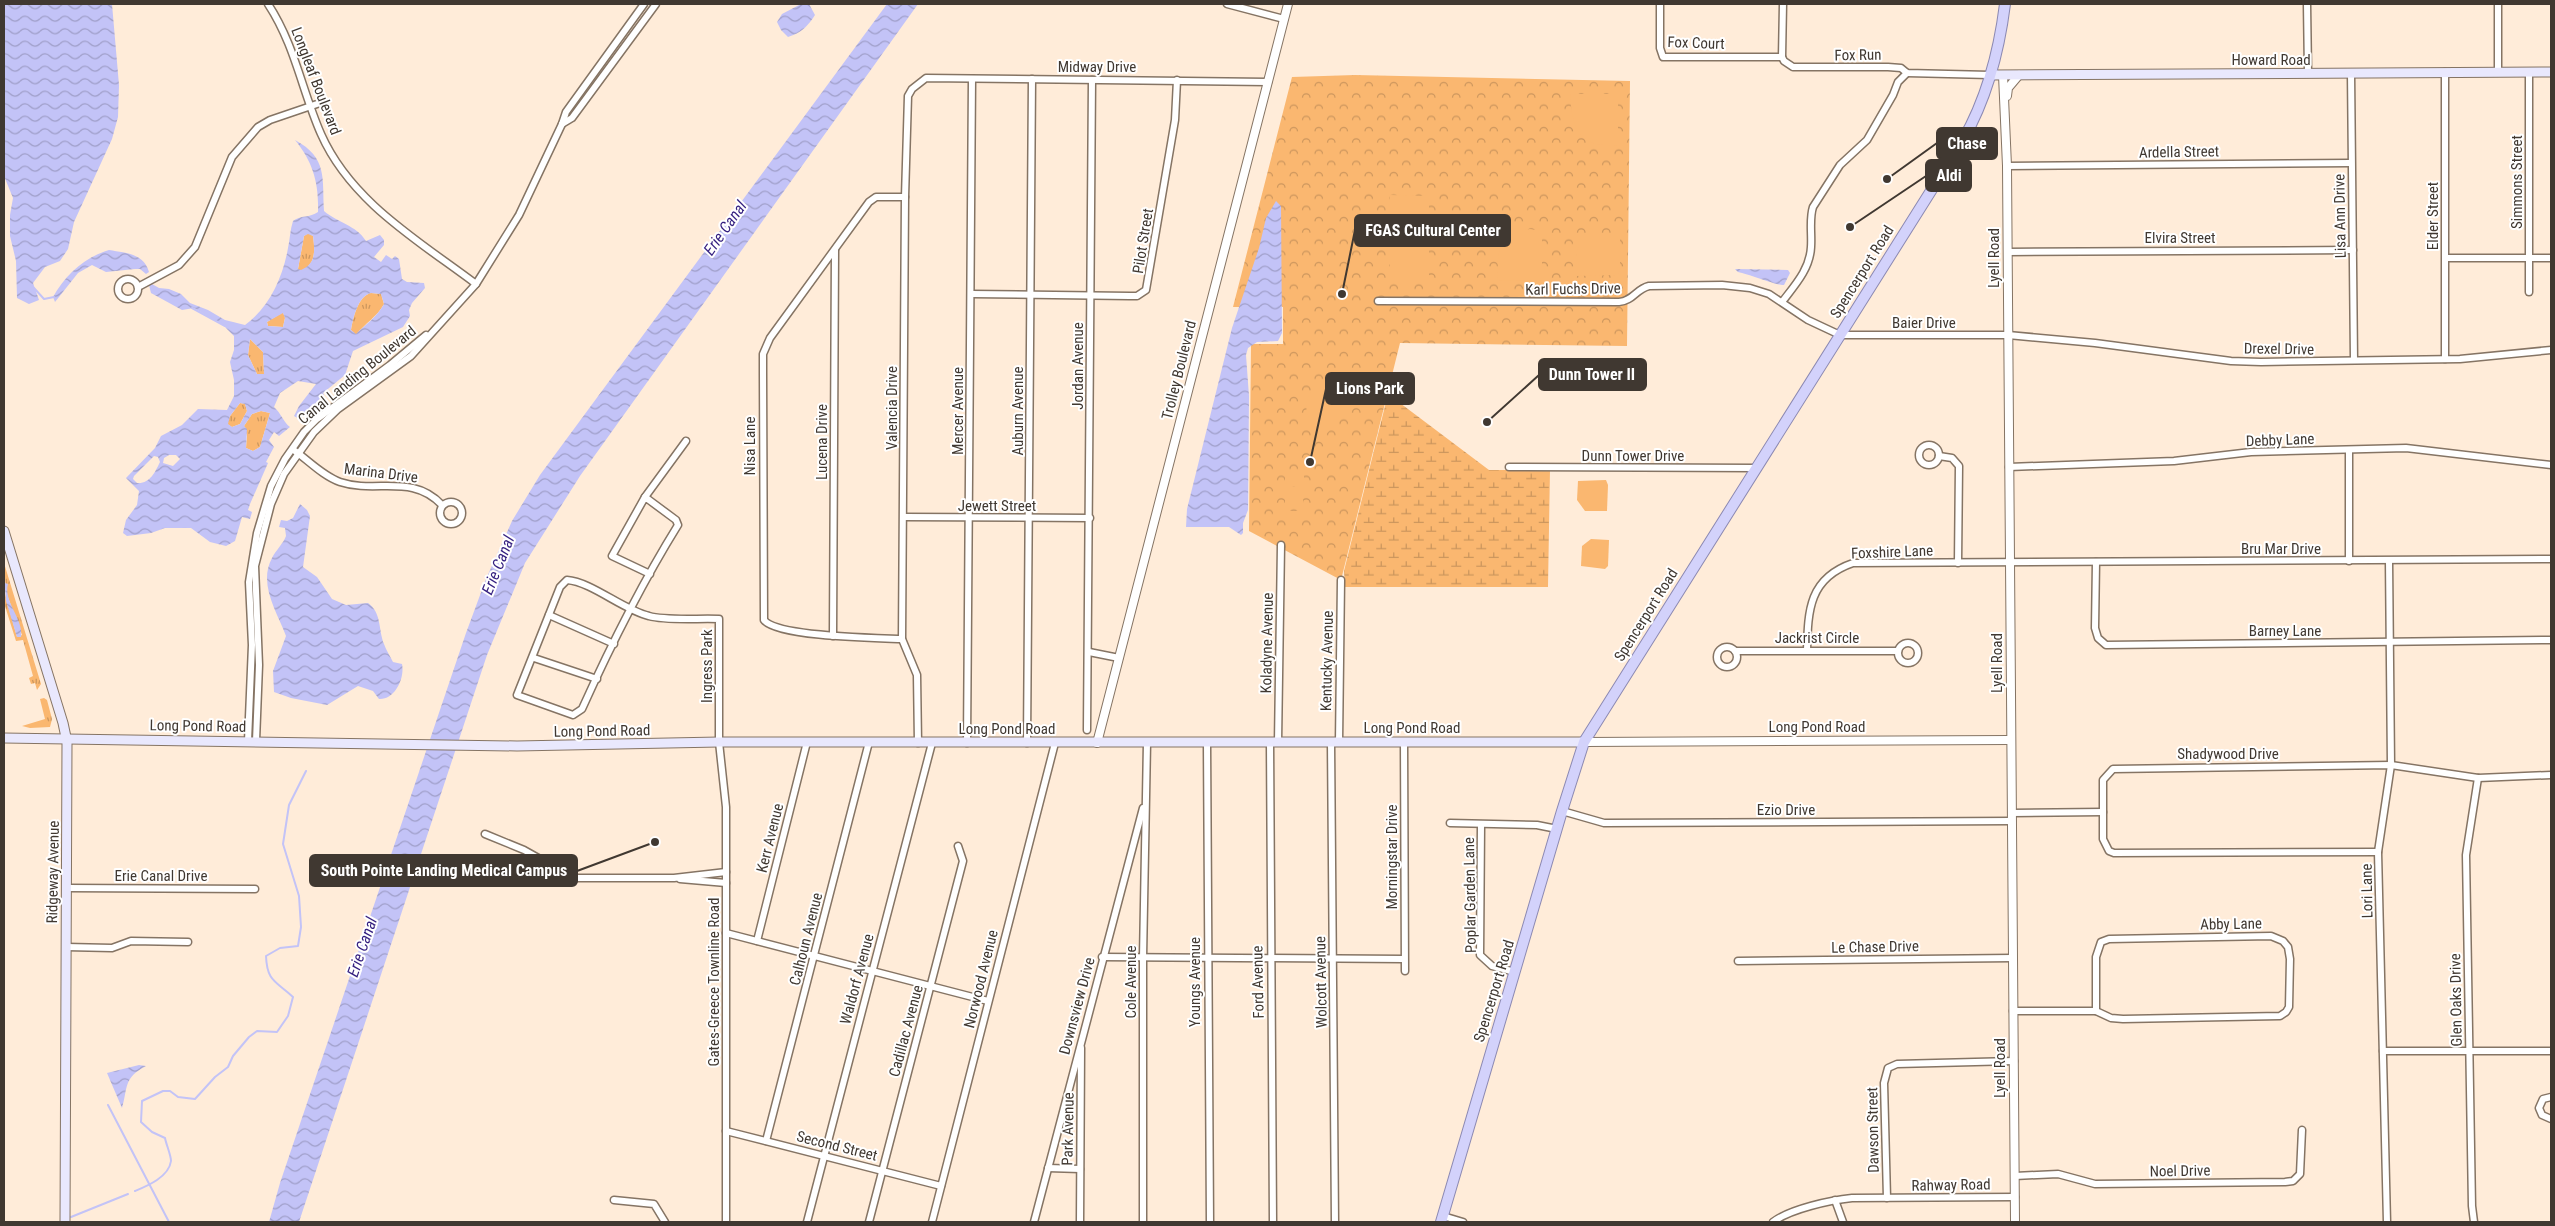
<svg xmlns="http://www.w3.org/2000/svg" width="2555" height="1226" viewBox="0 0 2555 1226" font-family="'Roboto Condensed',sans-serif">
	<style>
		.grass { fill: url(#grass-tufts) }
		.wetland { fill: url(#wetland-marsh) }
		.park { fill: url(#park-crowns) }
		.pitch { fill: #fab770 }
		.water { fill: url(#water-waves); fill-rule: evenodd }
		.lines { fill: none; stroke-linecap: round; stroke-linejoin: round }
		.stream { stroke: #c3c3f7; stroke-width: 2 }
		.minor-casing { stroke: #857464; stroke-width: 9 }
		.tertiary-casing { stroke: #857464; stroke-width: 10 }
		.secondary-casing { stroke: #857464; stroke-width: 11 }
		.primary-casing { stroke: #8c89b2; stroke-width: 12 }
		.minor { stroke: #fff; stroke-width: 6 }
		.tertiary { stroke: #fff; stroke-width: 8 }
		.secondary { stroke: #e9e8fd; stroke-width: 9 }
		.primary { stroke: #d3d2fb; stroke-width: 10 }
		.labels { text-anchor: middle; dominant-baseline: central; stroke-width: 4; stroke-linejoin: round; paint-order: stroke }
		.street-label { font-size: 15px; fill: #403831; stroke: #fff }
		.water-label { font-size: 16px; font-style: italic; fill: #331e7f; stroke: #fff }
		.leader { fill: none; stroke: #403831; stroke-width: 2 }
		.callout-dot { fill: #403831; stroke: #fff; stroke-width: 2 }
		.callout { fill: #403831; stroke: #403831; stroke-width: 2 }
		.callout-label { font-size: 16px; text-anchor: middle; font-weight: bold; fill: #fff }
	</style>
	<defs>
		<pattern id="grass-tufts" width="24" height="20" patternUnits="userSpaceOnUse" patternTransform="scale(1.25)"><rect width="24" height="20" fill="#fab770"/><path d="M3 7l-1-3M5 7V3M7 7l1-3M15 17l-1-3M17 17v-4M19 17l1-3" fill="none" stroke="#cc965d"/></pattern>
		<pattern id="wetland-marsh" width="20" height="14" patternUnits="userSpaceOnUse" patternTransform="scale(1.25)"><rect width="20" height="14" fill="#fab770"/><path d="M1 5h8M5 5V1M11 12h8M15 12V8" fill="none" stroke="#cc965d"/></pattern>
		<pattern id="park-crowns" width="20" height="18" patternUnits="userSpaceOnUse" patternTransform="scale(1.25)"><rect width="20" height="18" fill="#fab770"/><path d="M2 6a3 3 0 1 1 6 0M12 15a3 3 0 1 1 6 0" fill="none" stroke="#cc965d"/></pattern>
		<pattern id="water-waves" width="16" height="10" patternUnits="userSpaceOnUse" patternTransform="scale(1.25)"><rect width="16" height="10" fill="#c3c3f7"/><path d="M0 5q4-4 8 0t8 0" fill="none" stroke="#a09fc9"/></pattern>
	</defs>
	<rect width="100%" height="100%" fill="#ffecd9"/>
	<g class="grass">
		<path d="M308,233l5,3c2,15 3,28 -12,35l-3,-2 6,-33z"/>
		<path d="M371,293l10,1 3,10c-7,13 -19,19 -28,31l-5,-5c2,-12 7,-34 20,-37z"/>
		<path d="M283,312l2,6 -2,9 -15,-1 -1,-4z"/>
		<path d="M250,339l13,13 1,22h-7l-9,-19z"/>
		<path d="M240,403l5,1 2,7 -7,13 -8,3 -5,-3 3,-8z"/>
		<path d="M261,411l9,2 -10,34 -7,4 -7,-3 1,-12 -3,-10 8,-12z"/>
		<path d="M4,563l37,121 -4,6 -2,-7 -4,1 -2,-6 4,-2 -10,-36 -7,1 -12,-38v-13l13,47 5,-2 -16,-43z"/>
		<path d="M44,698l3,2 5,19 -2,8 -20,1 -8,-2 23,-7 -5,-20z"/>
	</g>
	<path class="wetland" d="M1388,394l101,76h61l-2,117h-203l-1,-16z"/>
	<path class="park" d="M1355,75l275,6 -3,265 -227,-3 -59,237 -92,-49 2,-187h32v-37h-50l59,-230z"/>
	<g class="pitch">
		<path d="M1570,94h44l4,4v47c-39,3 -46,-15 -48,-51z"/>
		<path d="M1390,195l39,1v85h-39z"/>
		<path d="M1530,229l12,2v47l-3,3 -41,-1c-1,-28 -1,-46 32,-51z"/>
		<path d="M1593,234h27v37l-2,4 -41,1v-25l4,-11z"/>
		<path d="M1326,377l25,28v4l-27,27c-24,-20 -24,-41 2,-59z"/>
		<rect x="1285" y="470" width="19" height="12"/>
		<path d="M1606,480l2,5 -1,26h-22l-8,-11 1,-19z"/>
		<rect x="1285" y="487" width="18" height="8"/>
		<path d="M1285,499h18l1,8h-19z"/>
		<rect x="1285" y="511" width="19" height="8"/>
		<path d="M1591,539l18,1 -1,26 -3,3 -24,-3 1,-20z"/>
	</g>
	<g class="water">
		<path d="M4,4h108l7,81 -1,32 -6,22 -38,83 -6,27 -8,12 -15,6 -12,16 6,17 -10,4 -12,-6 -1,-37 -6,-25v-21l3,-17 -9,-22z"/>
		<path d="M801,4h8l6,11c-7,11 -14,18 -27,22l-7,-7 -4,-8 5,-8z"/>
		<path d="M887,4h31l-338,472 -55,87 -38,92 -188,567h-30l11,-39 186,-550 20,-54 26,-58 28,-46z"/>
		<path d="M295,140c33,18 27,38 29,71 14,12 32,14 42,30l14,-6 4,5v5l-10,12 7,5 5,-7 6,4 3,-3 4,3 3,20 5,3 17,1 1,5 -13,15 -3,7 1,6 -7,11 -50,24 -8,24 -22,18 1,2 -25,24 -5,-3 5,-10 17,-22 -18,-3 -18,12 -6,14c7,6 10,16 16,20l-11,9 -5,-4 -5,8 5,7 -8,15 2,1 -18,41 -2,6 4,2 -2,7 -8,-2 -7,24 -9,5 -16,-4 -19,-14h-26l-14,5 -24,3 -4,-3 3,-13 11,-15 2,-14 -13,-13 29,-30 6,-12 21,-11 16,-16 29,1 7,-14v-16l-4,-18 4,-12v-14l-11,-11 -29,-17 -12,2 -31,-17 -2,-8 3,-1 7,4 10,1 12,5 9,9 18,7 17,10 20,5c24,-17 38,-48 43,-77 2,-9 2,-18 5,-27 7,-6 17,-3 25,-9 1,-29 -5,-50 -23,-72zM308,234l5,2c2,15 3,28 -12,34l-3,-1 6,-33zM371,293l10,1 3,10c-7,13 -18,20 -28,30l-5,-4c2,-12 7,-34 20,-37zM283,313l2,5 -2,9 -15,-1 -1,-4zM250,339l13,13 1,22h-7l-9,-19zM240,403l5,1 2,7 -7,13 -8,3 -4,-3 2,-8zM261,411l9,2 -10,34 -7,4 -7,-3 1,-19 -3,-3 8,-12zM169,455h7l4,4 -7,7 -10,-3 1,-5zM154,456l4,1 2,5c-5,10 -10,22 -23,21l-4,-4 1,-3z"/>
		<path d="M1276,201l5,5 1,127 -4,8 -21,1 -9,6 -2,7 3,41 -1,114 -5,13v10l-2,2 -12,-8h-43l1,-18 45,-181 27,-80 7,-30z"/>
		<path d="M109,250c18,3 35,4 40,22l-3,2 -6,-5h-5l-29,3 -14,-7 -14,8 -23,29 -2,-5c12,-22 32,-40 56,-47z"/>
		<path d="M1735,269l53,1 2,3 -6,12c-6,1 -35,-11 -46,-13z"/>
		<path d="M300,504l7,6 3,6 -7,51 14,10 15,22 14,6 22,-2c14,10 10,26 16,41 2,6 6,12 9,18l9,2c3,14 -7,36 -23,35l-6,-8 -15,-5 -31,19 -36,-7 -17,-6 -1,-21 13,-35c-9,-24 -28,-52 -14,-78 4,-8 11,-14 14,-22l-1,-8 -6,-1 2,-7 6,1 6,-3z"/>
		<path d="M4,575l1,8 3,1c-5,18 16,35 13,53h-4l-11,-36z"/>
		<path d="M139,1065l7,1c-23,12 -18,22 -24,42l-15,-35z"/>
	</g>
	<g class="lines">
		<g class="stream">
			<path d="M34,288l10,11 10,-2"/>
			<path d="M192,308l33,18"/>
			<path d="M108,1105l61,117"/>
			<path d="M135,1191c12,-5 34,-14 36,-30 0,-6 -5,-17 -6,-23l-13,-6 -11,-10 1,-21 21,-10h7l8,6 17,2 20,-22 13,-10 5,-11 16,-19 8,-6 20,1 11,-16 5,-19c-17,-16 -26,-15 -27,-41l14,-8 18,-2 3,-19 -2,-31 -16,-52 6,-39 17,-34"/>
			<path d="M71,1217l57,-23"/>
			<path d="M58,1222h2"/>
		</g>
		<g class="minor-casing">
			<g id="minor">
				<path d="M268,4c27,41 34,87 53,130 30,68 98,107 155,150"/>
				<path d="M1227,4l57,15"/>
				<path d="M1660,4v44l3,9h119"/>
				<path d="M1783,4l-1,53 2,4 9,6h95l13,1 6,5 83,2"/>
				<path d="M2307,4l1,69"/>
				<path d="M2498,4v68"/>
				<path d="M2445,72v287"/>
				<path d="M2529,72v220"/>
				<path d="M2351,73l3,287"/>
				<path d="M562,124l10,-6 84,-114"/>
				<path d="M2007,166l344,-3"/>
				<path d="M2008,252l345,-2"/>
				<path d="M2446,258h105"/>
				<circle cx="128" cy="289" r="10"/>
				<path d="M138,287l41,-22 16,-18 37,-90 26,-30 12,-7 47,-16"/>
				<path d="M972,294l158,2h7l9,-6 29,-170 2,-40"/>
				<path d="M1378,301l241,1c14,-1 17,-13 30,-16l73,-1 28,3 19,6 39,26 32,15h168l87,8 136,18 30,1 199,-3 91,-9"/>
				<path d="M1782,302c13,-17 28,-33 29,-55 1,-13 -2,-28 2,-40l27,-42 27,-25 26,-45 5,-13 9,-9"/>
				<circle cx="1929" cy="455" r="10"/>
				<path d="M2349,450v111"/>
				<path d="M295,451c14,10 28,25 45,31 36,12 72,-9 102,23"/>
				<path d="M1939,456l13,2 7,8 -1,97"/>
				<path d="M1509,467l248,1"/>
				<path d="M2009,467l165,-6 77,-9 155,-4 145,17"/>
				<path d="M645,497l41,-56"/>
				<circle cx="451" cy="513" r="11"/>
				<path d="M904,517l186,1"/>
				<path d="M2096,562l-1,66 3,10 8,7 445,-5"/>
				<path d="M650,574l-38,-18 33,-59 31,23 2,5c-36,58 -68,122 -96,184l-9,6 -56,-20 43,-108 7,-7c25,2 56,30 82,36 17,5 51,2 70,3v123l7,65v415"/>
				<path d="M549,615l65,29"/>
				<path d="M833,636l2,-386"/>
				<path d="M902,639c-24,-1 -125,-2 -138,-19l-1,-247v-19l7,-16 99,-136 7,-5h29"/>
				<circle cx="1908" cy="653" r="10"/>
				<circle cx="1727" cy="657" r="10"/>
				<path d="M1807,650c1,-40 2,-72 46,-87l698,-4"/>
				<path d="M1735,651h163"/>
				<path d="M1089,652l30,6"/>
				<path d="M534,658l63,21"/>
				<path d="M1087,730l5,-650"/>
				<path d="M248,741l4,-96 -3,-63 8,-49 14,-47 14,-27 19,-27 13,-13 73,-54 36,-30"/>
				<path d="M256,741l3,-76 -4,-99 16,-62 13,-30 30,-42 24,-23 73,-53 65,-72 43,-69 43,-91 4,-12 78,-108"/>
				<path d="M1270,742l3,480"/>
				<path d="M1278,742l3,-197"/>
				<path d="M1331,742l4,480"/>
				<path d="M1339,742l2,-162"/>
				<path d="M1404,742l1,229"/>
				<path d="M918,743l-1,-68 -15,-36 3,-442 3,-101 4,-7 14,-11 342,4"/>
				<path d="M967,743l5,-664"/>
				<path d="M1027,743l5,-664"/>
				<path d="M1207,743l3,479"/>
				<path d="M1562,811l42,12 408,-2"/>
				<path d="M2012,813l91,-1"/>
				<path d="M1450,823l87,2 20,4"/>
				<path d="M1481,825l-1,130 12,11 23,6"/>
				<path d="M485,834l39,16 50,28h100l52,-6"/>
				<path d="M2378,852l-264,1 -5,-2 -6,-12v-59l10,-11 278,-4 87,13 73,-3"/>
				<path d="M680,879l46,4"/>
				<path d="M67,888l188,1"/>
				<path d="M726,933l262,68"/>
				<path d="M2271,936l12,5 5,6 2,12 -1,48 -3,5 -6,4 -157,3 -12,-1 -15,-7v-54l5,-15 8,-3z"/>
				<path d="M757,941l50,-199"/>
				<path d="M66,947l46,1 19,-7 57,1"/>
				<path d="M1102,957l302,2"/>
				<path d="M1738,961l275,-3"/>
				<path d="M2013,1011h83"/>
				<path d="M2383,1051h168"/>
				<path d="M2551,1097l-8,2 -4,9 3,7 9,4"/>
				<path d="M726,1131l215,55"/>
				<path d="M766,1141l103,-399"/>
				<path d="M1048,1168l32,1"/>
				<path d="M2015,1176l43,-2 37,10 190,-2 8,-1 7,-7 2,-44"/>
				<path d="M1887,1198l-3,-115 4,-15 9,-4 117,-3"/>
				<path d="M614,1200l40,4 11,18"/>
				<path d="M1835,1200l8,22"/>
				<path d="M1443,1216l20,6"/>
				<path d="M807,1222l125,-479"/>
				<path d="M869,1222l94,-361 -5,-15"/>
				<path d="M932,1222l123,-479"/>
				<path d="M1034,1222l109,-414"/>
				<path d="M1080,1222l1,-174"/>
				<path d="M1143,1222v-264l4,-215"/>
				<path d="M1773,1222c17,-13 58,-22 79,-24l163,-1"/>
				<path d="M2387,1222l-9,-370 13,-87 -2,-204"/>
				<path d="M2474,1222l-2,-16 -6,-351 12,-77"/>
			</g>
		</g>
		<g class="tertiary-casing">
			<g id="tertiary">
				<path d="M2003,75l4,91 8,1056"/>
				<path d="M2007,96l1,-8 11,-13"/>
				<path d="M1584,742l427,-2"/>
				<path d="M1097,743l191,-739"/>
			</g>
		</g>
		<g class="secondary-casing">
			<g id="secondary">
				<path d="M1990,75l561,-3"/>
				<path d="M4,531l59,192 4,19 -2,480"/>
				<path d="M4,738l513,8 202,-4h865"/>
			</g>
		</g>
		<g class="primary-casing">
			<path id="primary" d="M1441,1222l121,-411 22,-69 379,-602c24,-42 36,-88 42,-136"/>
		</g>
		<use href="#minor" class="minor"/>
		<use href="#tertiary" class="tertiary"/>
		<use href="#secondary" class="secondary"/>
		<use href="#primary" class="primary"/>
	</g>
	<g class="labels">
		<g class="street-label">
			<text transform="translate(1696 43) rotate(2)">Fox Court</text>
			<text transform="translate(1858 55) rotate(-1)">Fox Run</text>
			<text x="2271" y="60">Howard Road</text>
			<text x="1097" y="67">Midway Drive</text>
			<text transform="translate(316 81) rotate(69)">Longleaf Boulevard</text>
			<text transform="translate(2179 152) rotate(-1)">Ardella Street</text>
			<text transform="translate(2517 182) rotate(-90)">Simmons Street</text>
			<text transform="translate(2340 216) rotate(-91)">Lisa Ann Drive</text>
			<text transform="translate(2433 216) rotate(-90)">Elder Street</text>
			<text x="2180" y="238">Elvira Street</text>
			<text transform="translate(1143 241) rotate(-81)">Pilot Street</text>
			<text transform="translate(1994 258) rotate(-90)">Lyell Road</text>
			<text transform="translate(1862 272) rotate(-58)">Spencerport Road</text>
			<text transform="translate(1573 289) rotate(-1)">Karl Fuchs Drive</text>
			<text x="1924" y="323">Baier Drive</text>
			<text transform="translate(2279 349) rotate(1)">Drexel Drive</text>
			<text transform="translate(1078 366) rotate(-90)">Jordan Avenue</text>
			<text transform="translate(1179 370) rotate(-76)">Trolley Boulevard</text>
			<text transform="translate(357 375) rotate(-39)">Canal Landing Boulevard</text>
			<text transform="translate(892 408) rotate(-90)">Valencia Drive</text>
			<text transform="translate(958 411) rotate(-90)">Mercer Avenue</text>
			<text transform="translate(1018 411) rotate(-90)">Auburn Avenue</text>
			<text transform="translate(2280 440) rotate(-2)">Debby Lane</text>
			<text transform="translate(822 442) rotate(-90)">Lucena Drive</text>
			<text transform="translate(750 446) rotate(-90)">Nisa Lane</text>
			<text x="1633" y="456">Dunn Tower Drive</text>
			<text transform="translate(381 473) rotate(7)">Marina Drive</text>
			<text x="997" y="506">Jewett Street</text>
			<text x="2281" y="549">Bru Mar Drive</text>
			<text transform="translate(1892 552) rotate(-2)">Foxshire Lane</text>
			<text transform="translate(1646 615) rotate(-58)">Spencerport Road</text>
			<text x="2285" y="631">Barney Lane</text>
			<text x="1817" y="638">Jackrist Circle</text>
			<text transform="translate(1267 643) rotate(-89)">Koladyne Avenue</text>
			<text transform="translate(1327 661) rotate(-89)">Kentucky Avenue</text>
			<text transform="translate(1997 663) rotate(-90)">Lyell Road</text>
			<text transform="translate(707 666) rotate(-90)">Ingress Park</text>
			<text transform="translate(198 726) rotate(1)">Long Pond Road</text>
			<text x="1817" y="727">Long Pond Road</text>
			<text x="1412" y="728">Long Pond Road</text>
			<text x="1007" y="729">Long Pond Road</text>
			<text transform="translate(602 731) rotate(-1)">Long Pond Road</text>
			<text x="2228" y="754">Shadywood Drive</text>
			<text x="1786" y="810">Ezio Drive</text>
			<text transform="translate(770 838) rotate(-76)">Kerr Avenue</text>
			<text transform="translate(1392 857) rotate(-90)">Morningstar Drive</text>
			<text transform="translate(53 872) rotate(-89)">Ridgeway Avenue</text>
			<text x="161" y="876">Erie Canal Drive</text>
			<text transform="translate(2367 891) rotate(-91)">Lori Lane</text>
			<text transform="translate(1470 895) rotate(-91)">Poplar Garden Lane</text>
			<text transform="translate(2231 924) rotate(-1)">Abby Lane</text>
			<text transform="translate(806 939) rotate(-76)">Calhoun Avenue</text>
			<text transform="translate(1875 947) rotate(-1)">Le Chase Drive</text>
			<text transform="translate(857 979) rotate(-75)">Waldorf Avenue</text>
			<text transform="translate(981 979) rotate(-76)">Norwood Avenue</text>
			<text transform="translate(714 982) rotate(-90)">Gates-Greece Townline Road</text>
			<text transform="translate(1131 982) rotate(-90)">Cole Avenue</text>
			<text transform="translate(1195 982) rotate(-90)">Youngs Avenue</text>
			<text transform="translate(1258 982) rotate(-91)">Ford Avenue</text>
			<text transform="translate(1321 982) rotate(-91)">Wolcott Avenue</text>
			<text transform="translate(1494 991) rotate(-73)">Spencerport Road</text>
			<text transform="translate(2456 1000) rotate(-91)">Glen Oaks Drive</text>
			<text transform="translate(1077 1006) rotate(-75)">Downsview Drive</text>
			<text transform="translate(906 1031) rotate(-75)">Cadillac Avenue</text>
			<text transform="translate(2000 1068) rotate(-90)">Lyell Road</text>
			<text transform="translate(1068 1129) rotate(-89)">Park Avenue</text>
			<text transform="translate(1873 1130) rotate(-91)">Dawson Street</text>
			<text transform="translate(837 1146) rotate(14)">Second Street</text>
			<text transform="translate(2180 1171) rotate(-1)">Noel Drive</text>
			<text transform="translate(1951 1185) rotate(-1)">Rahway Road</text>
		</g>
		<g class="water-label">
			<text transform="translate(725 228) rotate(-55)">Erie Canal</text>
			<text transform="translate(498 565) rotate(-68)">Erie Canal</text>
			<text transform="translate(362 947) rotate(-71)">Erie Canal</text>
		</g>
	</g>
	<path class="leader" d="M1887 179L1937 143M1850 227L1926 176M1342 294L1355 230M1487 422L1539 375M1310 462L1326 389M655 842L577 871"/>
	<g class="callout-dot">
		<circle cx="1887" cy="179" r="5"/>
		<circle cx="1850" cy="227" r="5"/>
		<circle cx="1342" cy="294" r="5"/>
		<circle cx="1487" cy="422" r="5"/>
		<circle cx="1310" cy="462" r="5"/>
		<circle cx="655" cy="842" r="5"/>
	</g>
	<g class="callout">
		<rect x="1937" y="128" width="60" height="31" rx="5"/>
		<rect x="1926" y="160" width="45" height="31" rx="5"/>
		<rect x="1355" y="215" width="155" height="31" rx="5"/>
		<rect x="1539" y="359" width="107" height="31" rx="5"/>
		<rect x="1326" y="373" width="88" height="31" rx="5"/>
		<rect x="310" y="855" width="267" height="31" rx="5"/>
	</g>
	<g class="callout-label">
		<text x="1967" y="149">Chase</text>
		<text x="1949" y="181">Aldi</text>
		<text x="1433" y="236">FGAS Cultural Center</text>
		<text x="1592" y="380">Dunn Tower II</text>
		<text x="1370" y="394">Lions Park</text>
		<text x="444" y="876">South Pointe Landing Medical Campus</text>
	</g>
	<rect width="2555" height="1226" fill="none" stroke="#403831" stroke-width="10"/>
</svg>
